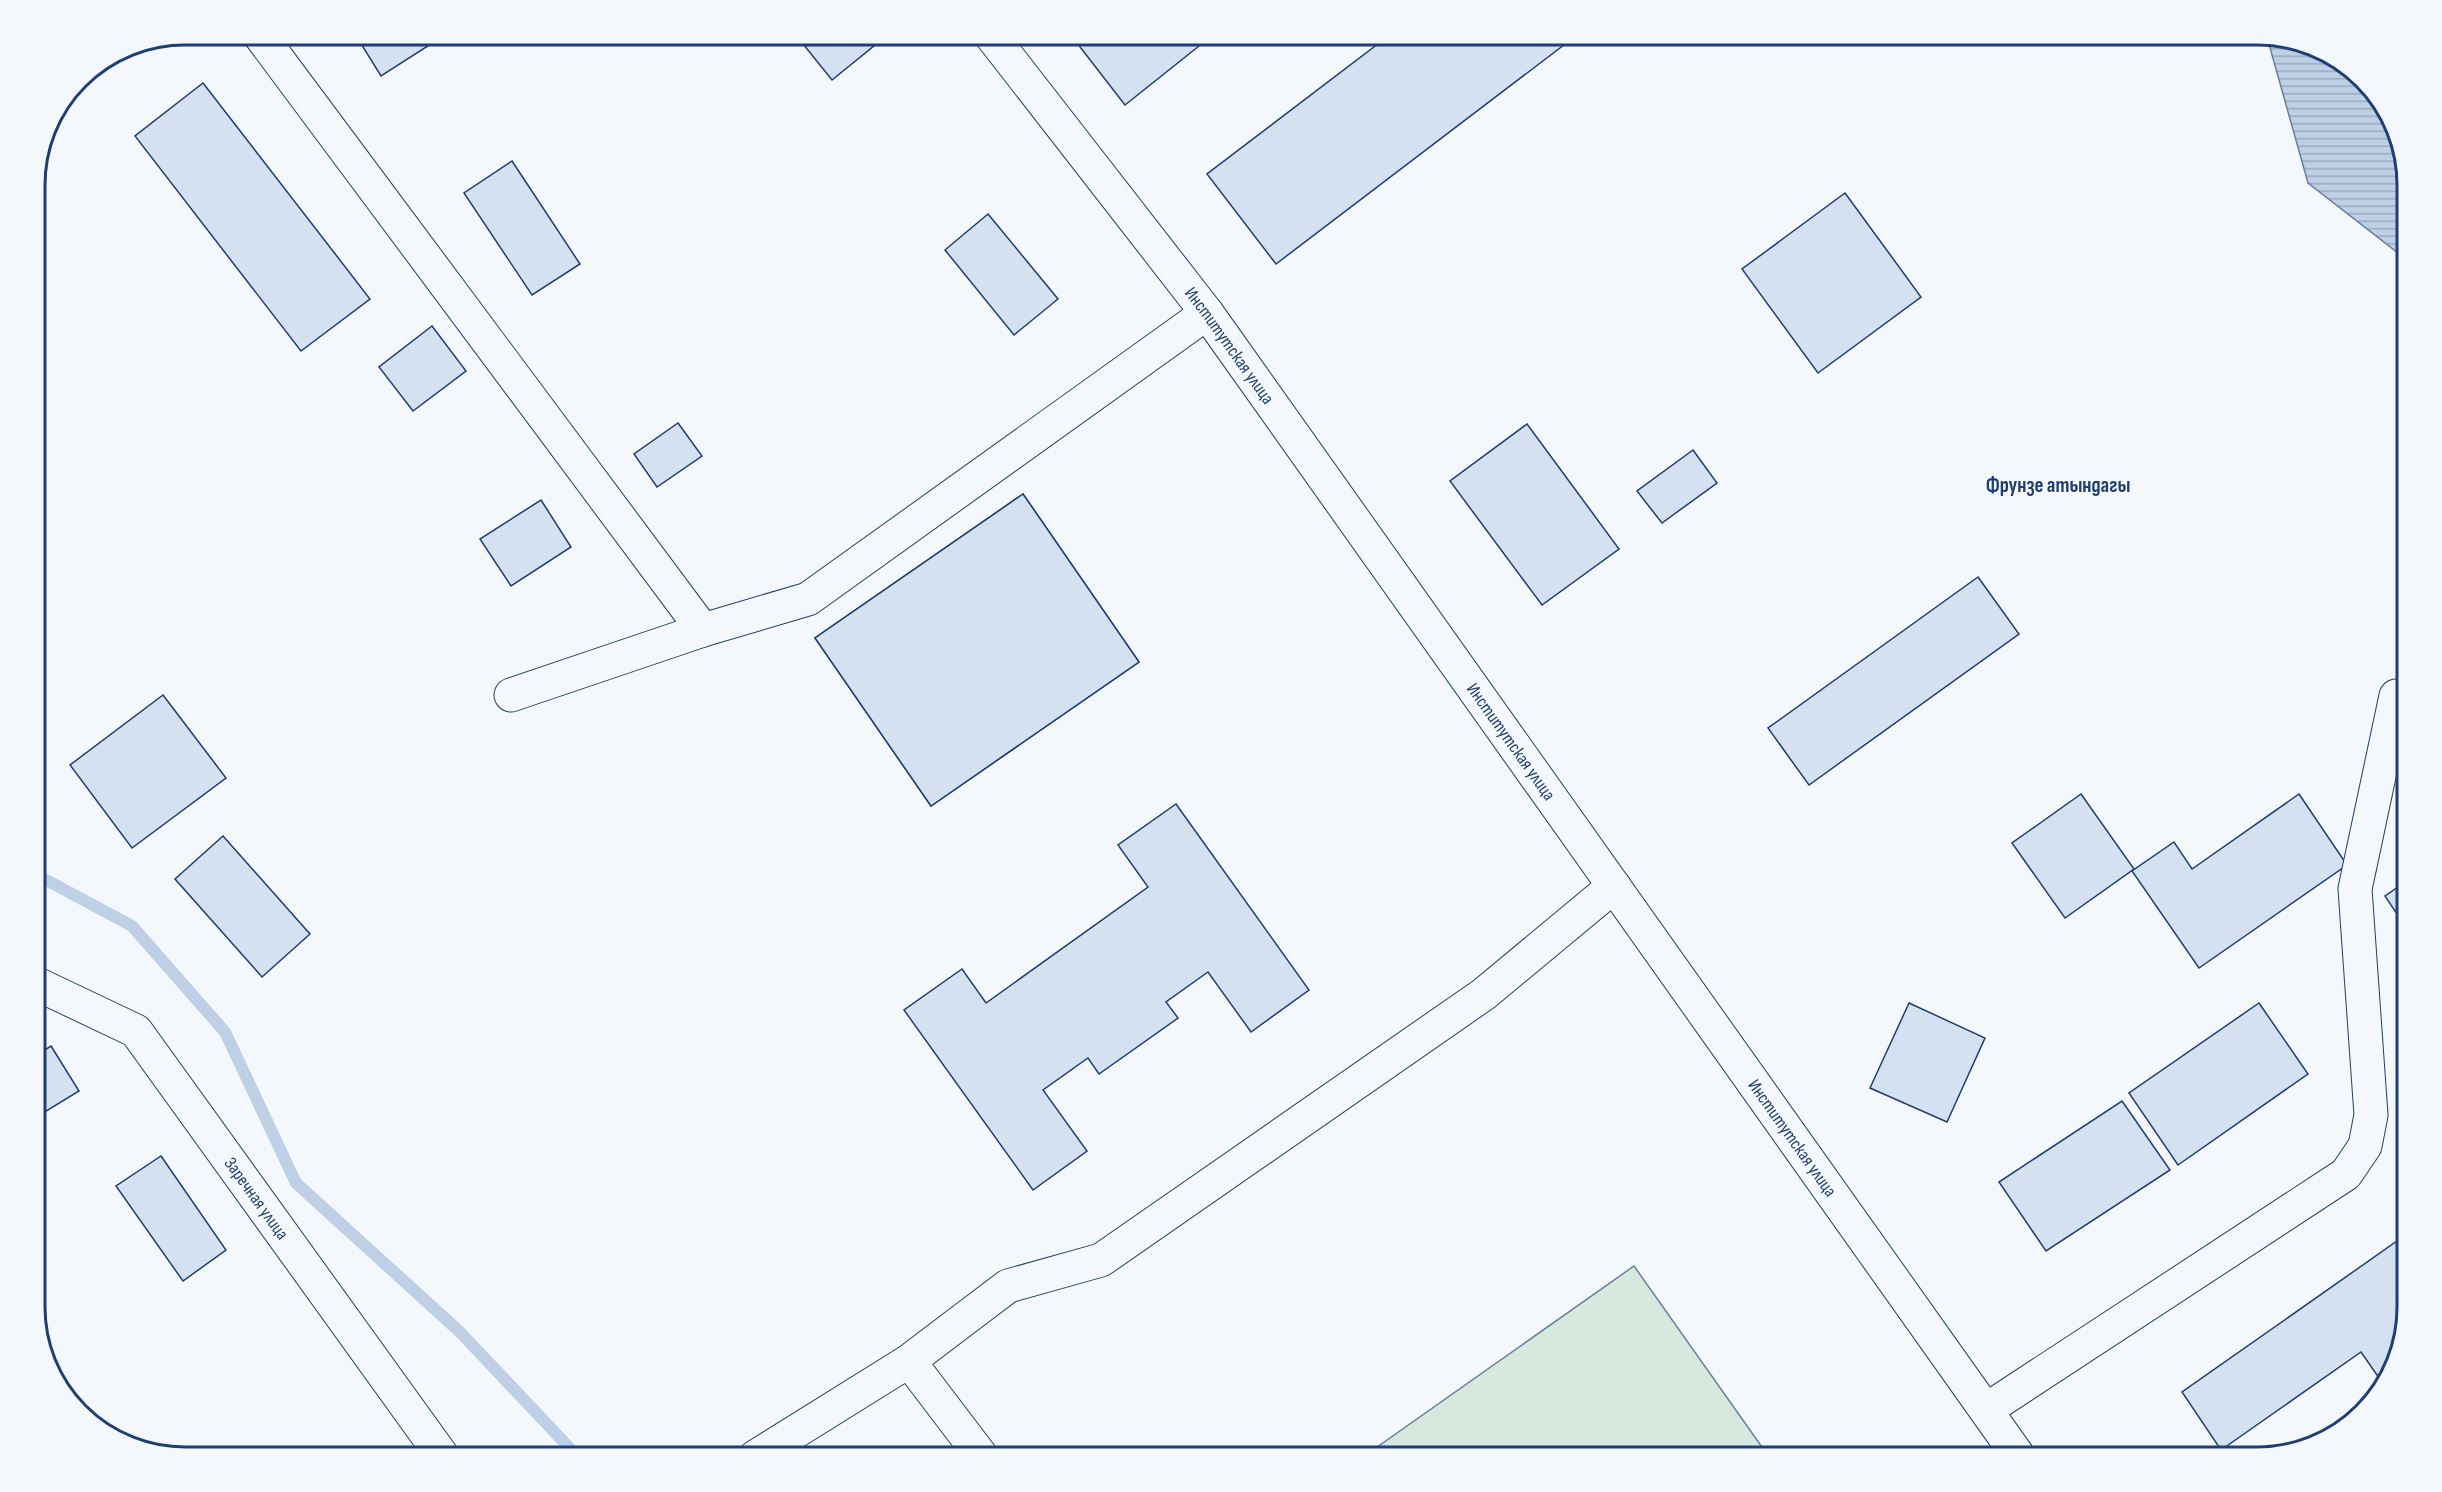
<svg xmlns="http://www.w3.org/2000/svg" width="2442" height="1492" viewBox="0 0 2442 1492" font-family="'Sofia Sans Condensed',sans-serif">
	<style>
		.green { fill: #d7e8df; stroke: #687fa3; stroke-width: 1.5 }
		.water { fill: url(#water-rules); stroke: #687fa3; stroke-width: 1.5 }
		.lines { fill: none; stroke-linecap: round; stroke-linejoin: round }
		.stream { stroke: #bed0e5; stroke-width: 12 }
		.building { fill: #d5e0f0; stroke: #1d3f73; stroke-width: 1.5; fill-rule: evenodd }
		.minor-casing { stroke: #1d3f73; stroke-width: 35 }
		.minor { stroke: #f4f7fb; stroke-width: 33 }
		.labels { text-anchor: middle; dominant-baseline: central; stroke-width: 4.5; stroke-linejoin: round; paint-order: stroke }
		.street-label { font-size: 18px; fill: #1d3f73; stroke: #f4f7fb }
		.quarter-label { font-size: 21px; font-weight: bold; fill: #1d3f73; stroke: #f4f7fb }
		.rim { fill: none; stroke: #1d3f73; stroke-width: 3 }
	</style>
	<defs>
		<pattern id="water-rules" width="6" height="5" patternUnits="userSpaceOnUse" patternTransform="scale(1.5)"><rect width="6" height="5" fill="#bed0e5"/><path d="M0 2.5h6" fill="none" stroke="#9aaabe"/></pattern>
	</defs>
	<rect width="100%" height="100%" fill="#f4f7fb"/>
	<path class="green" d="M1634,1266l135,191h-406z"/>
	<path class="water" d="M2267,37l65,18 55,55 20,66v84l-99,-77z"/>
	<g class="lines">
		<path class="stream" d="M35,874l97,52 93,106 71,151 164,149 118,125"/>
	</g>
	<g class="building">
		<path d="M355,34h70l6,10 -50,32z"/>
		<path d="M795,34h72l8,11 -43,35z"/>
		<path d="M1070,34h144l-89,71z"/>
		<path d="M1391,34l186,1 -301,229 -69,-90z"/>
		<path d="M203,83l167,216 -69,52 -166,-215z"/>
		<path d="M512,161l68,103 -48,31 -68,-102z"/>
		<path d="M1845,193l76,104 -103,76 -76,-104z"/>
		<path d="M988,214l70,85 -44,36 -69,-85z"/>
		<path d="M432,326l34,45 -53,40 -34,-44z"/>
		<path d="M678,423l24,33 -45,31 -23,-33z"/>
		<path d="M1527,424l92,125 -77,56 -92,-124z"/>
		<path d="M1693,450l24,33 -55,40 -25,-32z"/>
		<path d="M1023,494l116,168 -208,144 -116,-168zM1000,593l47,68 -61,44 -48,-69z"/>
		<path d="M1023,494l116,168 -208,144 -116,-168z"/>
		<path d="M541,500l30,47 -60,39 -31,-47z"/>
		<path d="M1978,577l41,57 -210,151 -41,-57z"/>
		<path d="M163,695l63,83 -94,70 -62,-83z"/>
		<path d="M2081,794l53,75 -69,49 -53,-75z"/>
		<path d="M2299,794l48,71 -148,103 -67,-97 42,-29 18,27z"/>
		<path d="M1176,804l133,186 -58,42 -43,-60 -42,30 12,16 -79,56 -11,-16 -45,32 44,61 -54,39 -129,-180 58,-41 24,34 162,-116 -30,-42z"/>
		<path d="M223,836l87,98 -48,43 -87,-98z"/>
		<path d="M2407,881v48l-22,-33z"/>
		<path d="M1909,1003l76,35 -38,84 -77,-34z"/>
		<path d="M2259,1003l49,71 -130,91 -49,-72z"/>
		<path d="M51,1046l28,45 -44,27v-62z"/>
		<path d="M2122,1101l48,69 -124,81 -47,-69z"/>
		<path d="M161,1156l65,94 -43,31 -67,-95z"/>
		<path d="M2407,1234v73l-20,75 -3,3 -23,-33 -140,98 -39,-58z"/>
	</g>
	<g class="lines">
		<g class="minor-casing">
			<g id="minor">
				<path d="M259,34l444,596"/>
				<path id="s1" d="M990,34l217,279 812,1144"/>
				<path d="M511,695l192,-65 105,-31 399,-286"/>
				<path id="s2" d="M35,983l101,48 307,426"/>
				<path d="M909,1361l99,-75 93,-26 383,-266 130,-108"/>
				<path d="M1986,1410l360,-236 19,-28 6,-31 -16,-226 41,-193"/>
				<path d="M755,1457l154,-96 73,96"/>
			</g>
		</g>
		<use href="#minor" class="minor"/>
	</g>
	<g class="labels">
		<g class="street-label">
			<text stroke="none"><textPath href="#s1" startOffset="393">Институтская улица</textPath></text>
			<text stroke="none"><textPath href="#s1" startOffset="879">Институтская улица</textPath></text>
			<text stroke="none"><textPath href="#s1" startOffset="1365">Институтская улица</textPath></text>
			<text stroke="none"><textPath href="#s2" startOffset="318">Заречная улица</textPath></text>
		</g>
		<g class="quarter-label">
			<text x="2058" y="485">Фрунзе атындагы</text>
		</g>
	</g>
	<path d="M0 0H2442V1492H0ZM185 45H2257A140 140 0 0 1 2397 185V1307A140 140 0 0 1 2257 1447H185A140 140 0 0 1 45 1307V185A140 140 0 0 1 185 45Z" fill="#f4f7fb" fill-rule="evenodd"/>
	<path class="rim" d="M185 45H2257A140 140 0 0 1 2397 185V1307A140 140 0 0 1 2257 1447H185A140 140 0 0 1 45 1307V185A140 140 0 0 1 185 45Z"/>
</svg>
